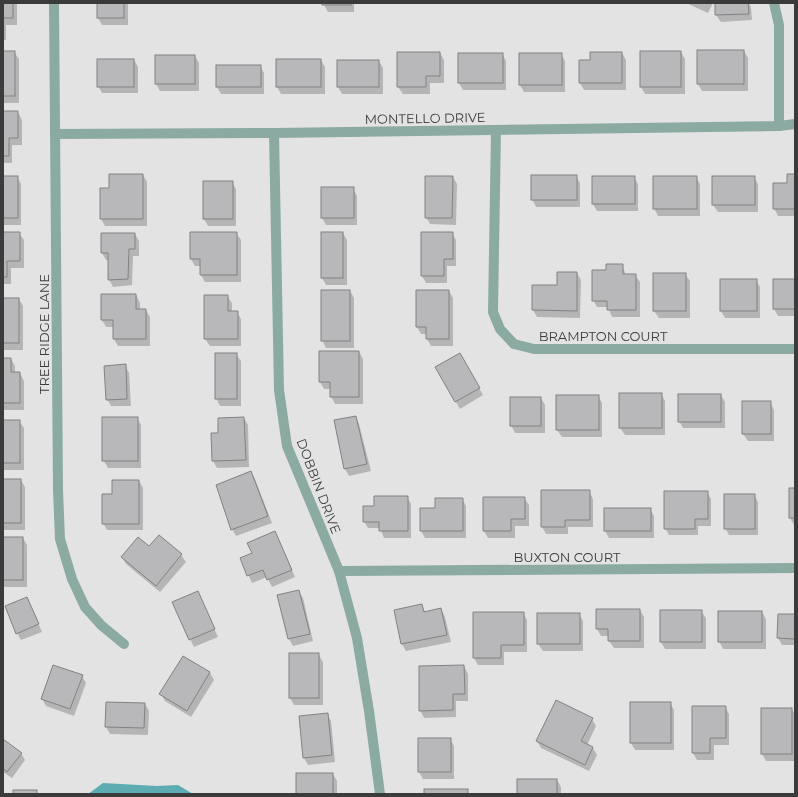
<svg xmlns="http://www.w3.org/2000/svg" width="798" height="797" viewBox="0 0 798 797" font-family="Montserrat,sans-serif">
	<style>
		.water { fill: #5dacb3 }
		.shadow { fill: #0003 }
		.building { fill: #b8b8ba; stroke: #828283 }
		.lines { fill: none; stroke-linecap: round; stroke-linejoin: round }
		.minor { stroke: #8baaa2; stroke-width: 10 }
		.labels { text-anchor: middle; dominant-baseline: central; stroke-width: 3.5; stroke-linejoin: round; paint-order: stroke }
		.street-label { font-size: 13px; fill: #3b3b3b; stroke: #e3e3e4 }
	</style>
	<rect width="100%" height="100%" fill="#e3e3e4"/>
	<path class="water" d="M103,783l54,3 21,-1 15,9h-105z"/>
	<g class="shadow">
		<path d="M3,3h14v22h-11v15h-3z"/>
		<path d="M98,3h30v22h-26l-4,-7z"/>
		<path d="M323,3h31v9h-26z"/>
		<path d="M686,3h27l-5,10z"/>
		<path d="M716,3h33l2,4 1,13 -31,2 -5,-7z"/>
		<path d="M744,51l4,7v33h-46l-4,-7z"/>
		<path d="M3,52h11l5,7v44h-16z"/>
		<path d="M641,52h40l4,7v35h-40l-4,-7z"/>
		<path d="M398,53h42l4,7v23h-14v11h-27l-5,-7z"/>
		<path d="M622,53l4,7v30h-42l-4,-7 11,-22z"/>
		<path d="M502,54l4,7v29h-43l-4,-7z"/>
		<path d="M561,54l4,7v31h-41l-4,-7z"/>
		<path d="M156,56h39l4,7v28h-39l-4,-7z"/>
		<path d="M134,60l4,7v26h-36l-4,-7z"/>
		<path d="M277,60h44l4,7v27h-44l-4,-7z"/>
		<path d="M338,61h41l4,7v26h-41l-4,-7z"/>
		<path d="M217,66h43l4,7v21h-43l-4,-7z"/>
		<path d="M3,112h15l4,8v25h-10v18h-9z"/>
		<path d="M143,175l4,7v44h-42l-4,-7 9,-30z"/>
		<path d="M795,175v41h-17l-4,-8 14,-24z"/>
		<path d="M576,176l4,7v24h-44l-4,-8z"/>
		<path d="M3,177h14l4,7v41h-18z"/>
		<path d="M453,177l4,7 -1,41 -26,-1 -4,-7z"/>
		<path d="M634,177l4,7v27h-41l-4,-7z"/>
		<path d="M696,177l4,7v32h-42l-4,-8z"/>
		<path d="M754,177l4,7v28h-40l-5,-7z"/>
		<path d="M232,182l4,7v37h-28l-4,-7z"/>
		<path d="M353,188l4,8v29h-31l-4,-7z"/>
		<path d="M3,233h16l5,7v28h-13v16h-8z"/>
		<path d="M236,233l5,7v42h-36l-4,-7v-9h-6l-4,-7z"/>
		<path d="M343,233l4,7v45h-21l-4,-7z"/>
		<path d="M422,233h30l4,7v26h-9v17h-21l-4,-7z"/>
		<path d="M135,234l4,7v15h-6l-1,29 -19,2 -4,-8v-19h-3l-4,-7z"/>
		<path d="M622,265l4,10h9l5,7v35h-28l-4,-10h-11l-4,-7 14,-29z"/>
		<path d="M577,273l4,7 -1,38 -43,-1 -4,-7v-24h25z"/>
		<path d="M685,274l5,7v37h-31l-5,-7z"/>
		<path d="M756,280l4,7v31h-35l-4,-7z"/>
		<path d="M795,280v36h-17l-4,-7z"/>
		<path d="M350,291l4,7v50h-28l-4,-8z"/>
		<path d="M417,291h32l4,7v48h-22l-4,-7v-5h-6l-4,-7z"/>
		<path d="M136,295l4,8v7h6l4,7v29h-32l-4,-7v-12h-8l-4,-7z"/>
		<path d="M227,296l5,7v9h5l4,7v27h-31l-5,-7z"/>
		<path d="M3,299h16l4,7v44h-20z"/>
		<path d="M359,352l4,7v45h-28l-4,-8v-7h-7l-4,-7z"/>
		<path d="M236,354l5,7v45h-21l-4,-8z"/>
		<path d="M460,354l23,41 -23,14 -24,-41z"/>
		<path d="M3,359h8l4,7v7h5l4,8v29h-21z"/>
		<path d="M125,365l4,8 2,33h-20l-4,-7z"/>
		<path d="M620,394h41l4,7v34h-40l-5,-7z"/>
		<path d="M721,395l4,7v26h-42l-4,-7z"/>
		<path d="M557,396h41l4,7v34h-40l-5,-7z"/>
		<path d="M541,398l4,7v28h-30l-4,-8z"/>
		<path d="M770,402l4,8v31h-26l-5,-7z"/>
		<path d="M355,417l4,7 12,47 -22,5 -4,-7 -10,-48z"/>
		<path d="M104,418h33l4,7v43h-33l-4,-7z"/>
		<path d="M244,418l4,7 1,42 -32,1 -4,-7 -1,-27h7z"/>
		<path d="M3,421h16l5,7v42h-21z"/>
		<path d="M251,472l4,7 17,44 -36,13 -4,-7z"/>
		<path d="M3,480h18l4,7v43h-21l-1,-2z"/>
		<path d="M139,481l4,7v42h-36l-4,-7 10,-28z"/>
		<path d="M795,489v36h-1l-4,-7z"/>
		<path d="M589,491l4,8v28h-25v7h-22l-4,-7z"/>
		<path d="M707,492l4,7v27h-13v9h-29l-4,-7z"/>
		<path d="M754,495l4,7v33h-29l-4,-7z"/>
		<path d="M407,497l4,7v34h-27l-4,-10h-12l-4,-7 11,-14z"/>
		<path d="M524,498l5,7v21h-14v12h-27l-4,-7z"/>
		<path d="M462,499l4,7v32h-41l-4,-7 15,-22z"/>
		<path d="M650,509l4,7v22h-45l-4,-7z"/>
		<path d="M275,532l20,45 -23,10 -5,-10 -15,6 -11,-24 12,-5z"/>
		<path d="M3,538h20l4,7v42h-24z"/>
		<path d="M149,548l32,7 5,7 -26,30 -34,-28 -4,-7z"/>
		<path d="M298,591l5,7 10,43 -20,5 -4,-7z"/>
		<path d="M27,598l15,34 -21,8 -4,-7z"/>
		<path d="M201,600l17,37 -24,10 -21,-44z"/>
		<path d="M421,605l5,8 15,-4 4,8 6,25 -45,9 -4,-7 -7,-33z"/>
		<path d="M597,610h43l4,7v31h-30l-5,-7v-5h-8l-4,-7z"/>
		<path d="M661,611h40l5,7v31h-41l-4,-7z"/>
		<path d="M762,612l4,7v30h-43l-4,-8z"/>
		<path d="M523,613l4,7v32h-23v13h-26l-4,-7z"/>
		<path d="M579,614l4,7v30h-40l-5,-7z"/>
		<path d="M779,615h16v30h-13l-4,-7z"/>
		<path d="M290,654h28l5,8v43h-29l-4,-7z"/>
		<path d="M184,657l26,16 4,7 -23,37 -26,-16 -4,-7z"/>
		<path d="M464,666l4,8v27h-12v16l-32,1 -4,-8z"/>
		<path d="M82,676l4,7 -12,33 -28,-10 -4,-7z"/>
		<path d="M107,703l38,1 4,7 -1,24 -38,-1 -4,-7z"/>
		<path d="M670,703l4,7v40h-39l-4,-7z"/>
		<path d="M725,707l4,7v31h-15v15h-17l-4,-7z"/>
		<path d="M762,709h30l3,6v46h-29l-4,-7z"/>
		<path d="M327,714l4,7 4,41 -27,3 -4,-7z"/>
		<path d="M592,719l4,7 -9,19 6,3 4,7 -8,16 -48,-23 -4,-7z"/>
		<path d="M450,739l4,7v33h-31l-4,-7z"/>
		<path d="M3,740l18,13 4,7 -13,18 -9,-6z"/>
		<path d="M333,774l4,7v13h-40z"/>
		<path d="M557,780l4,7v7h-43z"/>
	</g>
	<g class="building">
		<rect x="3" y="3" width="10" height="15"/>
		<rect x="97" y="3" width="27" height="15"/>
		<rect x="322" y="3" width="29" height="2"/>
		<path d="M715,3h33l1,11 -34,1z"/>
		<rect x="697" y="50" width="47" height="34"/>
		<rect x="3" y="51" width="12" height="45"/>
		<rect x="640" y="51" width="41" height="36"/>
		<path d="M397,52h43v24h-14v11h-29z"/>
		<path d="M590,52h32v31h-43v-23h11z"/>
		<rect x="458" y="53" width="45" height="30"/>
		<rect x="519" y="53" width="43" height="32"/>
		<rect x="155" y="55" width="40" height="29"/>
		<rect x="97" y="59" width="37" height="28"/>
		<rect x="276" y="59" width="45" height="28"/>
		<rect x="337" y="60" width="42" height="27"/>
		<rect x="216" y="65" width="45" height="22"/>
		<path d="M3,111h15v27h-9v18h-6z"/>
		<path d="M109,174h34v45h-43v-31h9z"/>
		<path d="M787,174h8v35h-22v-26h14z"/>
		<rect x="531" y="175" width="46" height="25"/>
		<rect x="3" y="176" width="15" height="42"/>
		<path d="M425,176h28l-1,42h-27z"/>
		<rect x="592" y="176" width="43" height="28"/>
		<rect x="653" y="176" width="44" height="33"/>
		<rect x="712" y="176" width="43" height="29"/>
		<rect x="203" y="181" width="30" height="38"/>
		<rect x="321" y="187" width="33" height="31"/>
		<path d="M3,232h17v29h-13v16h-4z"/>
		<path d="M190,232h47v43h-37v-16h-10z"/>
		<rect x="321" y="232" width="22" height="46"/>
		<path d="M421,232h32v27h-9v17h-23z"/>
		<path d="M101,233h34v16h-6l-1,30 -20,1v-27h-7z"/>
		<path d="M606,264h17v10h13v36h-29v-9h-15v-31h14z"/>
		<path d="M557,272h20v39l-45,-1v-25h25z"/>
		<rect x="653" y="273" width="33" height="38"/>
		<rect x="720" y="279" width="37" height="32"/>
		<rect x="773" y="279" width="22" height="30"/>
		<rect x="321" y="290" width="29" height="51"/>
		<path d="M416,290h33v49h-23v-12h-10z"/>
		<path d="M101,294h35v15h10v30h-33v-19h-12z"/>
		<path d="M204,295h24v16h10v28h-34z"/>
		<rect x="3" y="298" width="16" height="45"/>
		<path d="M319,351h40v46h-29v-15h-11z"/>
		<rect x="215" y="353" width="22" height="46"/>
		<path d="M460,353l20,35 -25,14 -20,-35z"/>
		<path d="M3,358h8v14h9v31h-17z"/>
		<path d="M126,364l1,35 -21,1 -2,-34z"/>
		<rect x="619" y="393" width="43" height="35"/>
		<rect x="678" y="394" width="43" height="28"/>
		<rect x="556" y="395" width="43" height="35"/>
		<rect x="510" y="397" width="31" height="29"/>
		<rect x="742" y="401" width="29" height="33"/>
		<path d="M356,416l11,48 -23,5 -10,-49z"/>
		<rect x="102" y="417" width="36" height="44"/>
		<path d="M244,417l2,43 -34,1 -1,-28h7v-15z"/>
		<rect x="3" y="420" width="17" height="43"/>
		<path d="M251,471l17,45 -37,14 -15,-45z"/>
		<rect x="3" y="479" width="18" height="44"/>
		<path d="M112,480h27v44h-37v-30h10z"/>
		<rect x="789" y="488" width="6" height="30"/>
		<path d="M541,490h49v30h-25v7h-24z"/>
		<path d="M664,491h44v28h-13v10h-31z"/>
		<rect x="724" y="494" width="31" height="35"/>
		<path d="M374,496h34v35h-29v-9h-16v-16h11z"/>
		<path d="M483,497h42v22h-14v12h-28z"/>
		<path d="M435,498h28v33h-43v-23h15z"/>
		<rect x="604" y="508" width="47" height="23"/>
		<path d="M275,531l17,39 -25,10 -4,-10 -16,6 -7,-18 12,-5 -5,-10z"/>
		<path d="M159,535l23,19 -26,32 -35,-29 17,-20 11,9z"/>
		<rect x="3" y="537" width="20" height="43"/>
		<path d="M299,590l11,44 -22,5 -11,-44z"/>
		<path d="M198,591l17,38 -26,11 -17,-38z"/>
		<path d="M27,597l12,27 -23,10 -11,-28z"/>
		<path d="M422,604l2,8 17,-4 6,27 -46,9 -7,-34z"/>
		<path d="M596,609h44v32h-32v-12h-12z"/>
		<rect x="660" y="610" width="42" height="32"/>
		<rect x="718" y="611" width="44" height="31"/>
		<path d="M473,612h51v33h-23v13h-28z"/>
		<rect x="537" y="613" width="43" height="31"/>
		<path d="M778,614h17v25l-18,-1z"/>
		<rect x="289" y="653" width="30" height="45"/>
		<path d="M183,656l27,16 -23,39 -28,-17z"/>
		<path d="M53,665l30,10 -13,34 -29,-10z"/>
		<path d="M464,665l1,29h-12v16l-34,1v-45z"/>
		<path d="M556,700l37,18 -12,23 12,6 -8,18 -49,-24z"/>
		<path d="M106,702l39,1 -1,25 -39,-1z"/>
		<rect x="630" y="702" width="41" height="41"/>
		<path d="M692,706h34v32h-16v15h-18z"/>
		<rect x="761" y="708" width="31" height="46"/>
		<path d="M328,713l4,42 -29,3 -4,-42z"/>
		<rect x="418" y="738" width="33" height="34"/>
		<path d="M3,739l19,14 -15,19 -4,-4z"/>
		<rect x="296" y="773" width="37" height="21"/>
		<rect x="517" y="779" width="40" height="15"/>
		<rect x="424" y="789" width="44" height="5"/>
		<rect x="13" y="790" width="24" height="4"/>
	</g>
	<g class="lines">
		<g class="minor">
			<path d="M54,3l4,487 2,49 12,40 13,28 16,18 23,19"/>
			<path d="M774,3l5,22v101"/>
			<path d="M496,130l-3,182 7,17 14,15 20,5h261"/>
			<path d="M274,133l5,257 8,56 52,125 18,67 12,73 11,83"/>
			<path d="M55,134l219,-1 505,-7 16,-2"/>
			<path d="M339,571l456,-3"/>
		</g>
	</g>
	<g class="labels">
		<g class="street-label">
			<text transform="translate(425 118) rotate(-1)">MONTELLO DRIVE</text>
			<text transform="translate(44 334) rotate(-90)">TREE RIDGE LANE</text>
			<text x="603" y="336">BRAMPTON COURT</text>
			<text transform="translate(319 486) rotate(69)">DOBBIN DRIVE</text>
			<text x="567" y="557">BUXTON COURT</text>
		</g>
	</g>
	<rect width="798" height="797" fill="none" stroke="#3b3b3b" stroke-width="8"/>
</svg>
